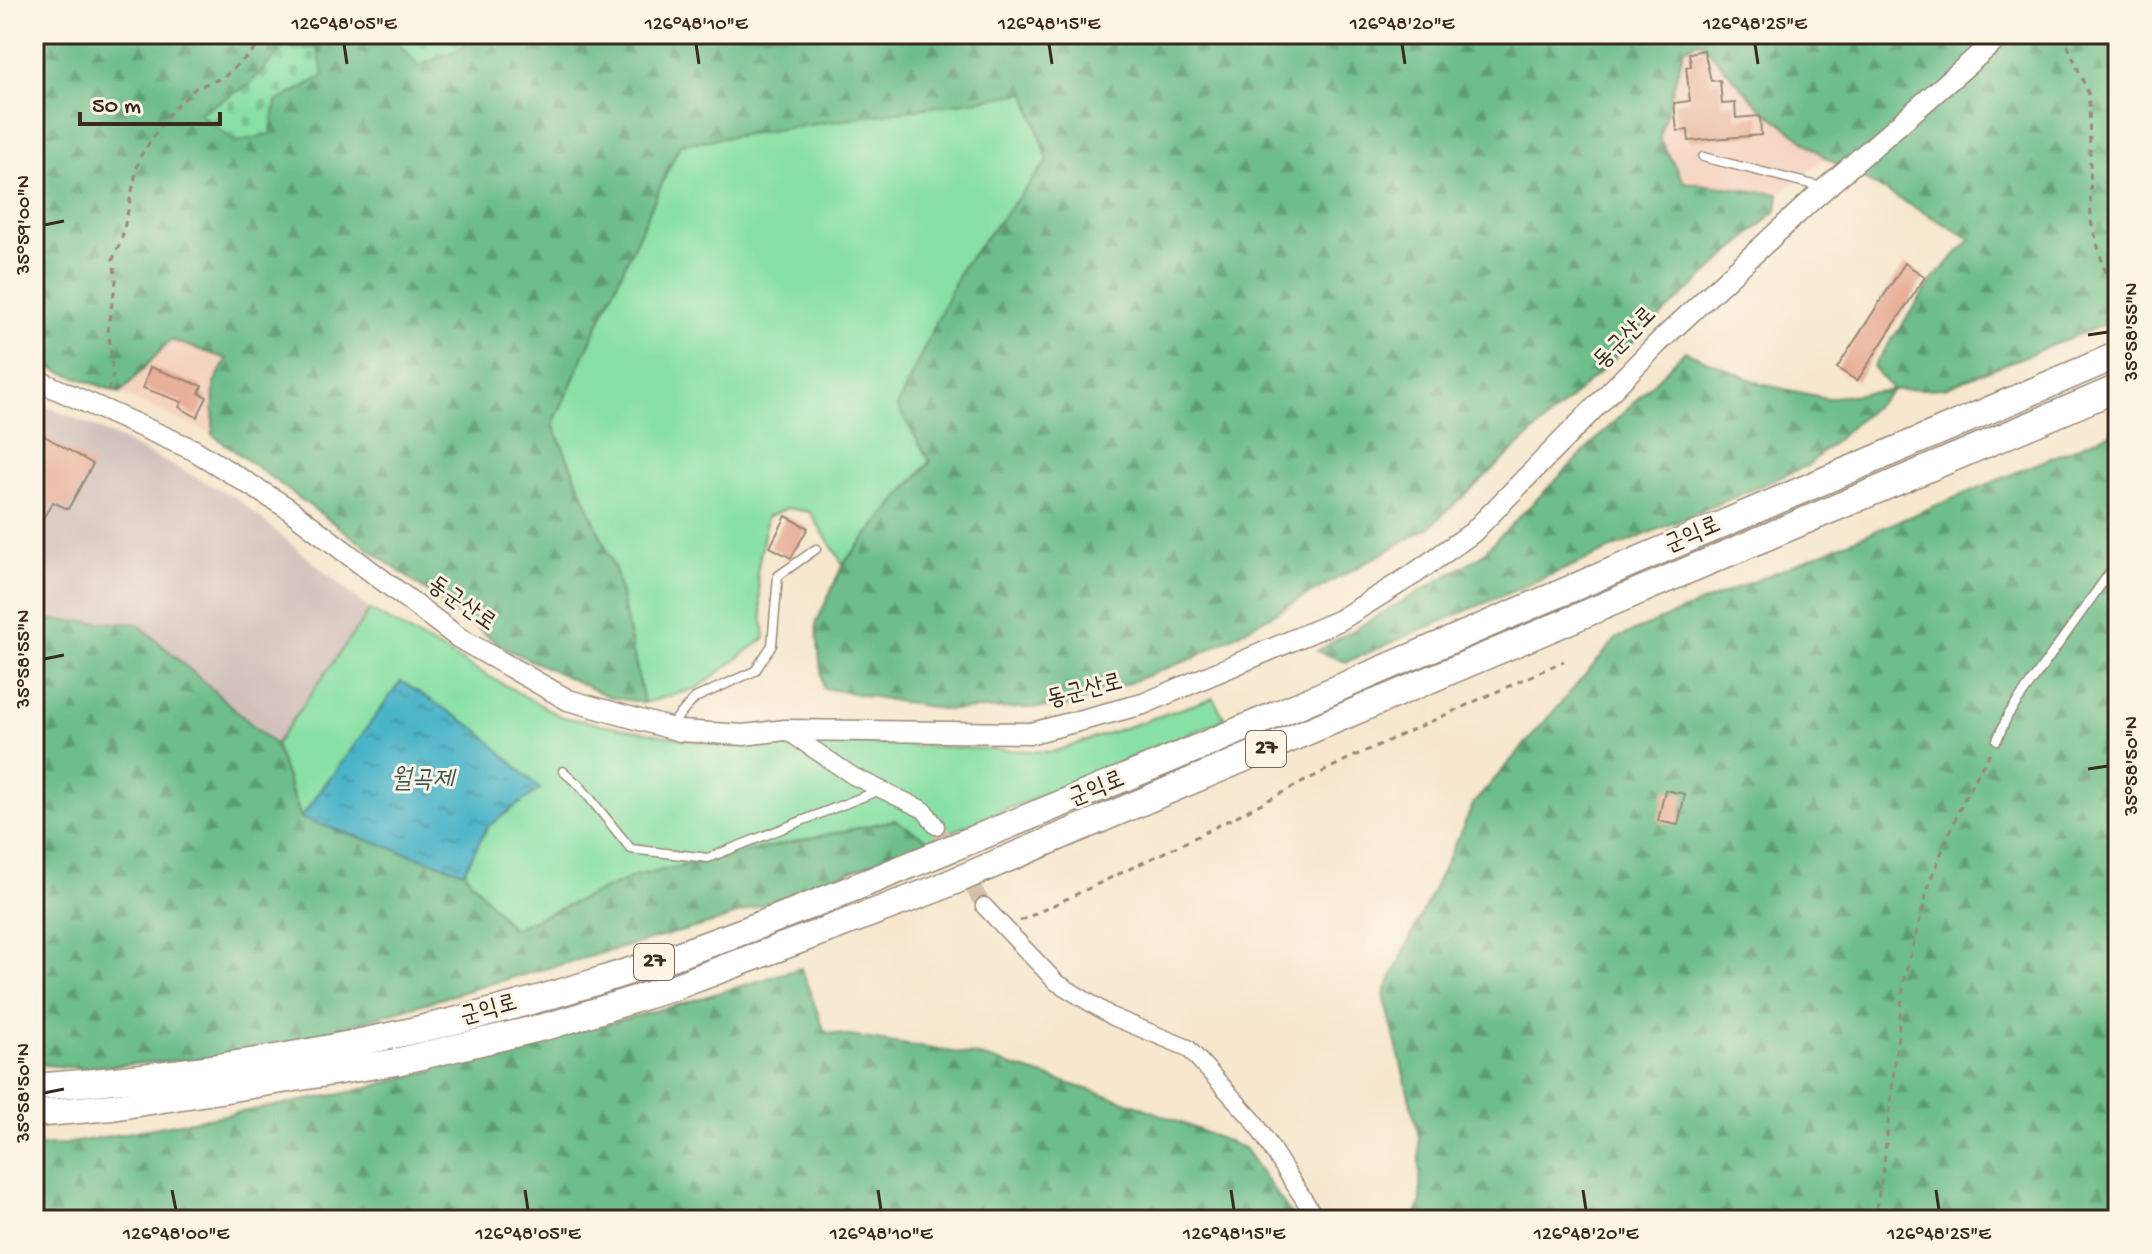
<svg xmlns="http://www.w3.org/2000/svg" width="2152" height="1254" viewBox="0 0 2152 1254" font-family="'Gochi Hand','Poor Story',sans-serif">
	<style>
		.built { fill: #f5d3c1 }
		.industrial { fill: #d1c0bc }
		.green { fill: #87e0a5; stroke: #618562; stroke-width: 2 }
		.forest { fill: url(#forest-firs); stroke: #547454; stroke-width: 2 }
		.cemetery { fill: url(#cemetery-stones); stroke: #618562; stroke-width: 2 }
		.water { fill: url(#water-ripples); stroke: #426f73; stroke-width: 2 }
		.building { fill: #e8af99 }
		.lines { fill: none; stroke-linecap: round; stroke-linejoin: round }
		.minor-tunnel { stroke: #d1c1ab; stroke-width: 16; stroke-dasharray: 16 8; stroke-linecap: butt }
		.service-casing { stroke: #988876; stroke-width: 11 }
		.minor-casing { stroke: #988876; stroke-width: 19 }
		.tertiary-casing { stroke: #988876; stroke-width: 23 }
		.trunk-casing { stroke: #988876; stroke-width: 29 }
		.path { stroke: #988876; stroke-width: 3; stroke-dasharray: 6 6; stroke-linecap: butt }
		.service { stroke: #fff; stroke-width: 8 }
		.minor { stroke: #fff; stroke-width: 16 }
		.tertiary { stroke: #fff; stroke-width: 20 }
		.trunk { stroke: #fff; stroke-width: 26 }
		.ticks { fill: none; stroke: #3b2a1e; stroke-width: 3 }
		.labels { text-anchor: middle; dominant-baseline: central; stroke-width: 6; stroke-linejoin: round; paint-order: stroke }
		.shield { fill: #fcf5e5; stroke: #75675a; stroke-width: 2 }
		.shield-label { font-size: 22px; font-weight: bold; fill: #3b2a1e }
		.street-label { font-size: 24px; fill: #3b2a1e; stroke: #fcf5e5 }
		.water-label { font-size: 26px; font-style: italic; fill: #405a5a; stroke: #fcf5e5 }
		.neatline { fill: none; stroke: #3b2a1e; stroke-width: 3 }
		.ticks-label { font-size: 20px; text-anchor: middle; fill: #3b2a1e }
	</style>
	<defs>
		<pattern id="forest-firs" width="22" height="20" patternUnits="userSpaceOnUse" patternTransform="scale(2)"><rect width="22" height="20" fill="#6dbe8a"/><path d="M5 1l3.5 6h-7zM16 11l3.5 6h-7z" fill="#5b9b70"/></pattern>
		<pattern id="cemetery-stones" width="16" height="16" patternUnits="userSpaceOnUse" patternTransform="scale(2)"><rect width="16" height="16" fill="#87e0a5"/><path d="M2 7V4a2 2 0 0 1 4 0v3zM10 15v-3a2 2 0 0 1 4 0v3z" fill="#75c08e"/></pattern>
		<pattern id="water-ripples" width="26" height="14" patternUnits="userSpaceOnUse" patternTransform="scale(2)"><rect width="26" height="14" fill="#4ab4c8"/><path d="M2 4q2-2 4 0t4 0M15 11q2-2 4 0t4 0" fill="none" stroke="#3f93a2"/></pattern>
	</defs>
	<rect width="100%" height="100%" fill="#fcf5e5"/>
	<filter id="ink" filterUnits="userSpaceOnUse"><feTurbulence type="fractalNoise" baseFrequency=".0125" numOctaves="2"/><feDisplacementMap in="SourceGraphic" scale="16" xChannelSelector="R" yChannelSelector="G"/><feConvolveMatrix kernelMatrix="1 2 1 2 8 2 1 2 1" color-interpolation-filters="sRGB"/></filter>
	<filter id="wash" filterUnits="userSpaceOnUse"><feTurbulence type="fractalNoise" baseFrequency=".006" numOctaves="4" result="noise"/><feDisplacementMap in="SourceGraphic" scale="32" xChannelSelector="R" yChannelSelector="G"/><feGaussianBlur stdDeviation="1.8" result="paint"/><feColorMatrix in="noise" values="0 0 0 0 0 0 0 0 0 0 0 0 0 0 0 0 0 1.4 0 .05"/><feComposite in="paint" operator="in"/></filter>
	<g filter="url(#wash)">
		<rect width="100%" height="100%" fill="#f6e7ce"/>
		<g class="built">
			<path d="M1701,41l59,66 66,51 -48,36 -94,-12 -25,-44 25,-89z"/>
			<path d="M171,340l57,20 -14,23 -1,52 -93,-42z"/>
		</g>
		<path class="industrial" d="M34,401l61,26 140,70 135,113 -95,135 -137,-121 -92,-4 -12,-16z"/>
		<g class="green">
			<path d="M1026,92l22,69 -86,106 -32,194 -87,103 -33,-52 -22,-4 -21,9 -10,56 8,65 -67,50 -54,15 -28,-131 -63,-148 126,-280z"/>
			<path d="M370,610l192,107 171,31 125,-5 195,9 160,-54 12,21 -295,122 -36,-21 -258,56 -124,53 -48,-57 23,-45 -159,-49 -27,40 -26,-73z"/>
		</g>
		<g class="forest">
			<path d="M34,34h2084v285l-174,69 -51,2 -86,76 -461,196 -29,-11 162,-94 206,-206 76,33 65,14 67,-8 -20,-23 61,-89 37,-39 -145,-81 -66,-51 -60,-66 -16,8 -25,89 25,44 95,12 -2,16 -347,317 -234,130 -130,50 -119,3 -124,-22 -7,-64 27,-60 87,-102 -33,-56 65,-139 86,-106 -22,-68 -346,51 -127,280 63,148 28,131 -34,-6 -106,-49 -291,-213 1,-52 13,-24 -56,-19 -51,53 -86,-31z"/>
			<path d="M2118,430v790h-705l8,-17 -2,-66 -35,-143 90,-191 143,-165z"/>
			<path d="M34,604l12,16 92,4 137,121 26,73 163,54 48,57 124,-53 259,-56 35,21 -214,81 -223,61 -243,72 -169,13 -47,-4z"/>
			<path d="M801,968l24,64 159,25 150,47 110,44 51,72h-1261v-74l26,-1 291,-53 333,-89z"/>
		</g>
		<g class="cemetery">
			<path d="M394,34h71l-1,13 -45,19 -24,-26z"/>
			<path d="M317,48l7,28 -48,26 -6,32 -35,8 -36,-29 49,-27 34,-37z"/>
		</g>
		<path class="water" d="M401,681l77,49 62,59 -53,38 -23,45 -163,-54z"/>
		<g id="blocks">
			<g class="building">
				<path d="M1704,50l7,31 9,-1 2,24 13,-1 1,15 24,-2 1,19 -72,6 -1,-11 -11,1 -3,-28 16,-2 -4,-34 5,-1 -2,-13z"/>
				<path d="M1905,263l20,14 -68,104 -20,-13z"/>
				<path d="M150,367l52,19 -3,7 8,4 -10,20 -18,-10 3,-5 -39,-14z"/>
				<path d="M34,430l59,34 -25,45 -15,-7 -19,31z"/>
				<path d="M786,516l22,12 -17,30 -21,-11z"/>
				<path d="M1665,790l20,4 -7,31 -20,-4z"/>
			</g>
		</g>
	</g>
	<g filter="url(#ink)">
		<use href="#blocks" fill-opacity="0" stroke="#988876" stroke-width="2"/>
		<g class="lines">
			<path class="minor-tunnel" d="M936,826l48,80"/>
			<g class="service-casing">
				<g id="service">
					<path d="M1703,157l119,30"/>
					<path d="M669,727l26,-29 60,-27 17,-26 6,-69 38,-27"/>
					<path d="M1997,740l11,-25 110,-154"/>
					<path d="M563,771l17,15 51,63 77,9 172,-68"/>
				</g>
			</g>
			<g class="minor-casing">
				<g id="minor">
					<path d="M785,730l68,46 71,34 12,16"/>
					<path d="M984,906l72,76 57,35 75,31 66,73 63,99"/>
				</g>
			</g>
			<g class="tertiary-casing">
				<path id="tertiary" d="M34,379l160,71 92,57 173,131 109,62 112,31 64,4 41,-5 247,3 111,-29 197,-84 74,-46 58,-41 187,-191 155,-144 189,-164"/>
			</g>
			<g class="trunk-casing">
				<g id="trunk">
					<path d="M34,1087c185,-13 381,-49 558,-104 121,-37 238,-85 355,-133 114,-46 228,-92 340,-140 277,-118 554,-237 831,-355"/>
					<path d="M34,1114l78,-7 284,-45 156,-37 122,-38 262,-98 1182,-501"/>
				</g>
			</g>
			<g class="path">
				<path d="M2063,34l26,61 2,126 14,51 13,25"/>
				<path d="M108,391l5,-15 -5,-50 8,-45 -3,-22 9,-21 17,-80 32,-47 25,-23 28,-11 48,-43"/>
				<path d="M1020,921l164,-78 164,-84 216,-98"/>
				<path d="M1874,1220l9,-49 21,-192 27,-101 32,-77 28,-50"/>
			</g>
			<use href="#service" class="service"/>
			<use href="#minor" class="minor"/>
			<use href="#tertiary" class="tertiary"/>
			<use href="#trunk" class="trunk"/>
		</g>
	</g>
	<path class="ticks" d="M344,44l3,20M696,44l3,20M1049,44l3,20M1402,44l3,20M1755,44l3,20M44,225l20,-4M2088,335l20,-3M44,659l20,-4M2088,769l20,-3M44,1093l20,-4M172,1190l4,20M525,1190l3,20M878,1190l3,20M1231,1190l3,20M1583,1190l3,20M1936,1190l3,20"/>
	<g class="labels">
		<g class="shield">
			<rect x="1246" y="731" width="40" height="36" rx="6"/>
			<rect x="634" y="944" width="40" height="36" rx="6"/>
		</g>
		<g class="shield-label">
			<text x="1266" y="749">27</text>
			<text x="654" y="962">27</text>
		</g>
		<g class="street-label">
			<text transform="translate(1626 339) rotate(-45)">동군산로</text>
			<text transform="translate(1693 536) rotate(-23)">군익로</text>
			<text transform="translate(461 605) rotate(35)">동군산로</text>
			<text transform="translate(1085 692) rotate(-14)">동군산로</text>
			<text transform="translate(1097 790) rotate(-22)">군익로</text>
			<text transform="translate(489 1011) rotate(-15)">군익로</text>
		</g>
		<g class="water-label">
			<text x="422" y="781">월곡제</text>
		</g>
	</g>
	<rect width="2152" height="1254" fill="none" stroke="#fcf5e5" stroke-width="88"/>
	<path d="M80 112v12h140v-12" fill="none" stroke="#3b2a1e" stroke-width="4"/>
	<text x="92" y="112" font-size="24" fill="#3b2a1e" stroke="#fcf5e5" stroke-width="6" paint-order="stroke">50 m</text>
	<rect x="44" y="44" width="2064" height="1166" class="neatline"/>
	<g class="ticks-label">
		<text x="344" y="29">126°48'05"E</text>
		<text x="696" y="29">126°48'10"E</text>
		<text x="1049" y="29">126°48'15"E</text>
		<text x="1402" y="29">126°48'20"E</text>
		<text x="1755" y="29">126°48'25"E</text>
		<text transform="translate(22 225) rotate(-90)" y="7">35°59'00"N</text>
		<text transform="translate(2130 332) rotate(-90)" y="7">35°58'55"N</text>
		<text transform="translate(22 659) rotate(-90)" y="7">35°58'55"N</text>
		<text transform="translate(2130 766) rotate(-90)" y="7">35°58'50"N</text>
		<text transform="translate(22 1093) rotate(-90)" y="7">35°58'50"N</text>
		<text x="176" y="1239">126°48'00"E</text>
		<text x="528" y="1239">126°48'05"E</text>
		<text x="881" y="1239">126°48'10"E</text>
		<text x="1234" y="1239">126°48'15"E</text>
		<text x="1586" y="1239">126°48'20"E</text>
		<text x="1939" y="1239">126°48'25"E</text>
	</g>
</svg>
